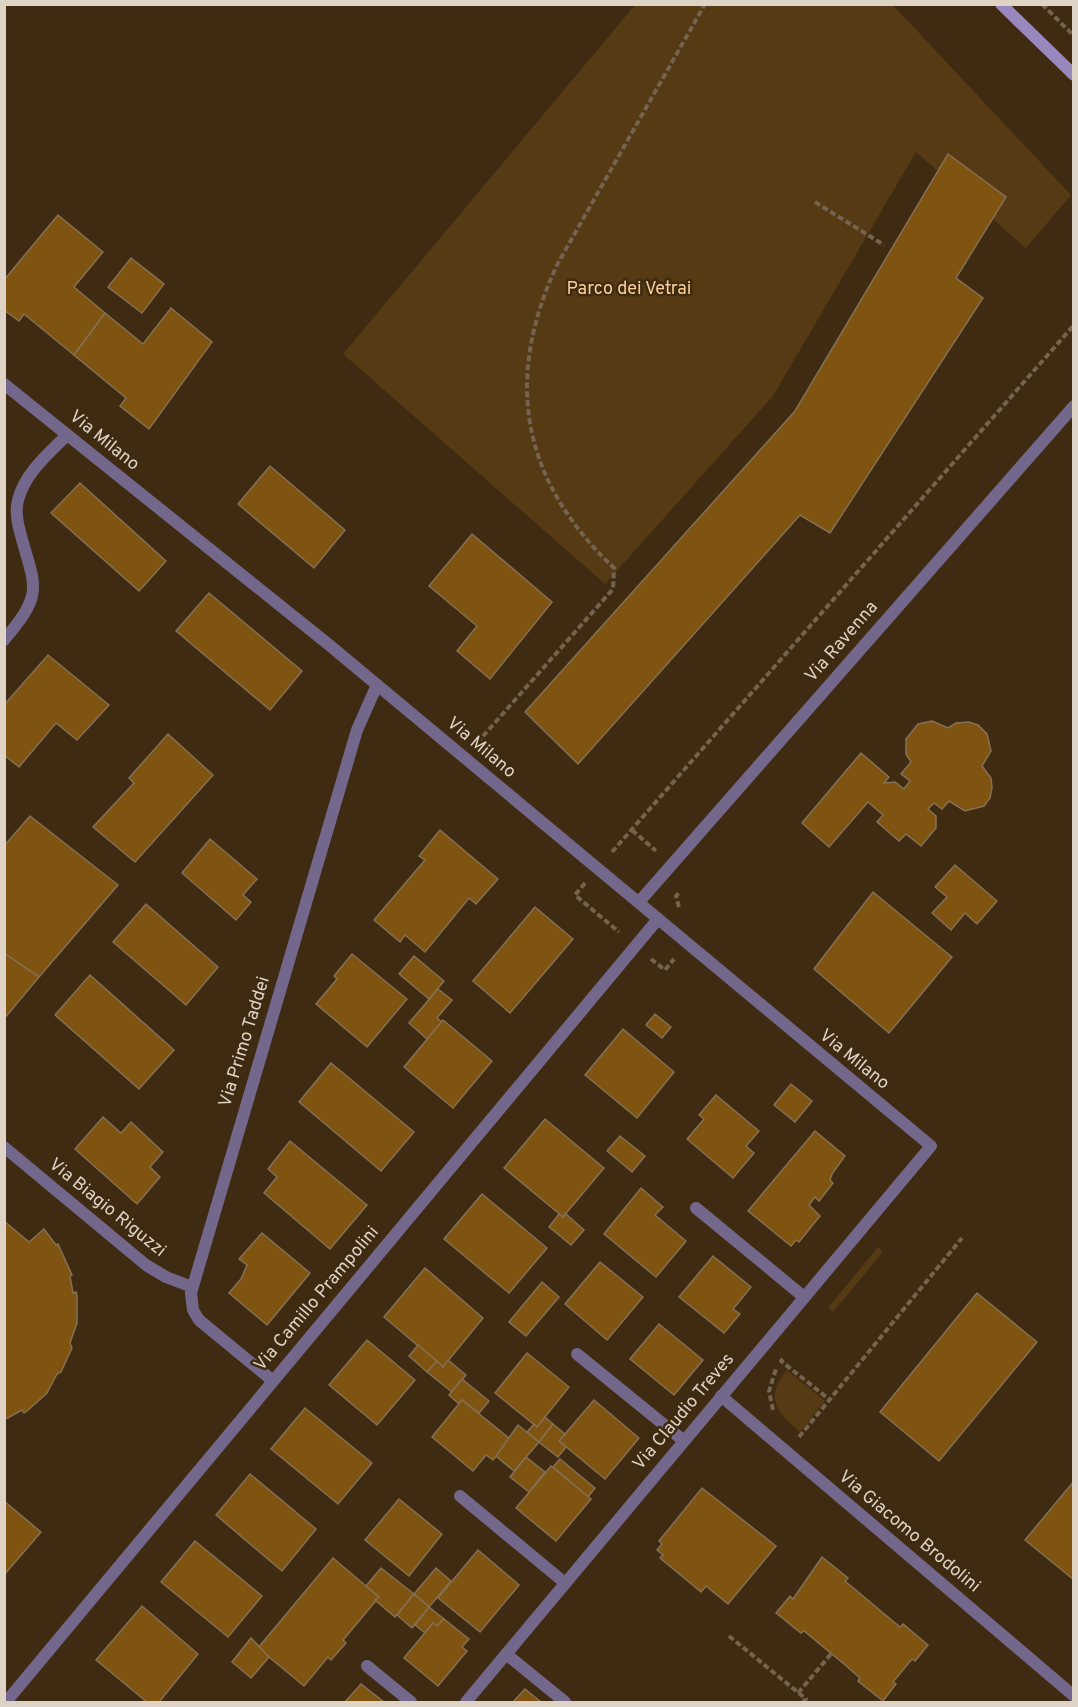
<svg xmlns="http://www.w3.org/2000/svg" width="1078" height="1707" viewBox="0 0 1078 1707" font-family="Overpass,sans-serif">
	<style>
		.green { fill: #553a14 }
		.building { fill: #7f5411; stroke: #867055; stroke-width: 1.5 }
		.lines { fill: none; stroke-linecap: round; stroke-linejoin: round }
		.path { stroke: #74634e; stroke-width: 4; stroke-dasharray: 6 3; stroke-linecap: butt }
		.lane { stroke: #73688b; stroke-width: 12 }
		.street { stroke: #73688b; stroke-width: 12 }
		.secondary { stroke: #9988be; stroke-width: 12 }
		.labels { text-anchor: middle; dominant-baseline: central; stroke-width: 5; stroke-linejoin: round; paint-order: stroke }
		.park-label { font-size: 18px; fill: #fdcf96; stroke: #3e2b12 }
		.street-label { font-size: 18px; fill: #dfd3c5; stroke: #3e2b12 }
	</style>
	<rect width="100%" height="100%" fill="#3e2b12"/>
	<g class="green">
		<path d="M635,5h258l178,190 -45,53 -110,-96 -143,244 -168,188 -262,-230z"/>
		<path d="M878,1247l5,5 -50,60 -5,-4z"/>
		<path d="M787,1370l38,31 -25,31c-24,-21 -36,-34 -13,-62z"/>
	</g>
	<g class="building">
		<path d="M948,154l58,43 -50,81 27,20 -153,235 -30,-18 -222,249 -53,-52 270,-301z"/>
		<path d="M58,215l45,37 -29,35 31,26 -31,42 -50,-41 -5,7 -15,-11v-30z"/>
		<path d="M131,258l33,26 -22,29 -34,-26z"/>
		<path d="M171,308l41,34 -63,87 -29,-23 6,-8 -52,-43 31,-42 38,31z"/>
		<path d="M270,466l75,64 -31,38 -76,-64z"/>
		<path d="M80,483l86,78 -27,30 -88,-78z"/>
		<path d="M472,534l80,68 -62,77 -33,-28 20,-25 -48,-40z"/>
		<path d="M209,593l93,78 -32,39 -94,-79z"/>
		<path d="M48,655l61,50 -32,35 -21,-17 -37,44 -15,-12v-50z"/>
		<path d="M932,721l16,7 8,-5 13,-1 9,3 9,9 4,17 -9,15 9,12 1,10 -2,10 -6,8 -19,5 -16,-10 -7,8 -8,-6 -6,6 8,7v12l-15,18 -15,-12 -7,7 -22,-19 6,-7 -15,-13 -39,45 -27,-24 59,-70 28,24 -5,6 11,-1 9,7 6,-8 -9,-7 10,-12 -5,-8v-15l12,-15z"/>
		<path d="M168,734l45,41 -78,87 -42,-35 41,-44 -5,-5z"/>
		<path d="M30,816l88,69 -79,92 -35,-24v-107z"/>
		<path d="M440,830l58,49 -22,25 -7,-6 -44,54 -20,-17 -5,7 -26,-22 51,-60 -6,-4z"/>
		<path d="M210,839l47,40 -14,16 8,7 -15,18 -54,-47z"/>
		<path d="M955,865l42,36 -20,23 -12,-11 -14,17 -19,-17 15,-16 -12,-10z"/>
		<path d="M873,892l79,65 -63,76 -75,-64z"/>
		<path d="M146,904l72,63 -32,38 -73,-63z"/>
		<path d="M535,907l38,32 -63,74 -37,-32z"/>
		<path d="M4,953l35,24 -35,42z"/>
		<path d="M352,954l55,45 -40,48 -51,-43 21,-25 -3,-3z"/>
		<path d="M414,956l30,25 -15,18 -30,-25z"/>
		<path d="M90,975l84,75 -35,39 -84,-74z"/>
		<path d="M438,989l14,11 -15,18 5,4 -15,17 -18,-16z"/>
		<path d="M655,1014l16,13 -9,11 -16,-13z"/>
		<path d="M443,1020l49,41 -39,47 -49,-41z"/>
		<path d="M623,1029l51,43 -37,46 -52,-43z"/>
		<path d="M331,1063l83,69 -33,39 -82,-69z"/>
		<path d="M791,1084l21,17 -17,21 -21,-17z"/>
		<path d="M716,1095l43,36 -13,15 8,7 -21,25 -46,-39 17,-20 -5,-4z"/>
		<path d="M103,1117l18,16 10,-11 32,30 -13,15 10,10 -23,27 -62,-55z"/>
		<path d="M545,1119l59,49 -41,49 -59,-49z"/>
		<path d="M815,1131l30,25 -13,18 -2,6 3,3 -14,18 -4,-4 -6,8 11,11 -21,26 -3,-2 -5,6 -43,-35z"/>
		<path d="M620,1136l25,20 -13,16 -25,-21z"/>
		<path d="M290,1141l77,64 -37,44 -66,-56 13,-16 -9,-8z"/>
		<path d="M641,1188l22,19 -8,8 31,26 -30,36 -52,-43z"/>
		<path d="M482,1194l65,54 -38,45 -65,-54z"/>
		<path d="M559,1214l4,3 3,-3 18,16 -13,15 -22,-18z"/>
		<path d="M4,1221l25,21 15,-13 12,16 2,-1 14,31 -2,1 3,17 3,-1 1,4v27l-7,20 2,5 -11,24 -4,2 -10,19 -20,18 -3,2 -2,-3 -18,10z"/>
		<path d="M262,1233l48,40 -43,52 -38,-32 12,-14 6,-14 -8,-6z"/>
		<path d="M713,1256l38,31 -18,22 7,5 -16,19 -45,-36z"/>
		<path d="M600,1262l43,35 -36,43 -42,-36z"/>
		<path d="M425,1268l58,50 -40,49 -59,-50z"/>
		<path d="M542,1282l17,15 -33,39 -17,-14z"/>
		<path d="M977,1293l60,49 -98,119 -59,-49z"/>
		<path d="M659,1324l44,36 -29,35 -44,-36z"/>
		<path d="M367,1340l48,40 -38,45 -48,-40z"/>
		<path d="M418,1345l19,16 -10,11 -18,-16z"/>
		<path d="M527,1353l42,34 -32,40 -42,-34z"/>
		<path d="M448,1360l18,15 -14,17 -25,-20 10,-11 6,6z"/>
		<path d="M462,1379l27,22 -10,12 -17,-13 -3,4 -10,-9z"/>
		<path d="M462,1400l48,39 -17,21 -7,-5 -13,16 -41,-34z"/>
		<path d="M594,1400l45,38 -34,41 -46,-38z"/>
		<path d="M305,1408l67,55 -34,41 -67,-55z"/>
		<path d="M545,1417l8,7 -14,18 -12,-10 7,-8 3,3z"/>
		<path d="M553,1424l12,10 -6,7 7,6 -8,10 -19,-15z"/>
		<path d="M518,1425l21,17 -25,29 -18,-15z"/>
		<path d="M526,1457l19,15 -16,20 -19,-15z"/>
		<path d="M560,1459l35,29 -7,9 -35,-30z"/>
		<path d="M551,1466l40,33 -35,42 -40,-33z"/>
		<path d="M250,1474l66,55 -34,42 -66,-56z"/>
		<path d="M1074,1481v99l-49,-40z"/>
		<path d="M702,1488l74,58 -48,58 -22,-18 -5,6 -41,-34 3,-3 -6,-5 5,-6 -3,-3z"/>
		<path d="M399,1499l43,35 -33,42 -44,-36z"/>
		<path d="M4,1501l37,31 -37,43z"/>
		<path d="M195,1541l67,55 -34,41 -67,-55z"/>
		<path d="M478,1550l41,35 -39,47 -42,-34z"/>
		<path d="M822,1557l26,21 -3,3 55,46 3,-3 25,21 -13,16 -3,-2 -19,23 3,2 -13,17 -25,-20 2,-3 -16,-14 -40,-33 -3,2 -25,-20 14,-17 3,3z"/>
		<path d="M333,1558l46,39 -36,43 3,3 -15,17 -3,-3 -24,29 -46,-38z"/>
		<path d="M381,1568l33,26 -19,23 -20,-17 4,-3 -13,-11z"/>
		<path d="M436,1568l15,13 -22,26 -15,-13z"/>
		<path d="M414,1594l15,13 -17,21 -15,-13z"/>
		<path d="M142,1606l56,48 -39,48h-12l-51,-42z"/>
		<path d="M429,1607l15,12 -7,7 -4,-3 -8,10 -10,-8z"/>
		<path d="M444,1619l25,20 -7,8 5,4 -29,35 -34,-28 29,-35 4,3z"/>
		<path d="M251,1638l18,19 -18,21 -19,-16z"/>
		<path d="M361,1684l23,18h-39z"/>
		<path d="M525,1689l16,13h-28z"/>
	</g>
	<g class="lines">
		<g class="path">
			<path d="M1042,4l32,32"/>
			<path d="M815,202l69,43"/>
			<path d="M477,743l136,-154 1,-21c-93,-88 -111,-189 -56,-305l147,-259"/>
			<path d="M632,830l24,21"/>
			<path d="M612,852l462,-527"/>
			<path d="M585,883l-10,12 44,37"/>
			<path d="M679,907l-3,-11 4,-4"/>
			<path d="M651,959l14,11 9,-11"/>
			<path d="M783,1359l-2,2 49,39"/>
			<path d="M773,1410l-4,-19 7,-22"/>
			<path d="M799,1437l163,-199"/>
			<path d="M729,1636l77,63 -3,3"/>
			<path d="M798,1693l33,-39"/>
		</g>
		<g class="lane">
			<path d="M696,1208l108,89"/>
			<path d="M577,1354l107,87"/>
			<path d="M460,1496l105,87"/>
			<path d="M367,1666l44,36"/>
		</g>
		<g class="street">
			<path d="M4,384l324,260 603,502 -465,556"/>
			<path d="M4,640c41,-48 31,-52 16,-108 -3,-11 -5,-21 -2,-32 7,-27 30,-46 49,-65"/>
			<path d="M639,902l435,-496"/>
			<path d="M4,1147l142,118 20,12 26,10"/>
			<path d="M273,1381l-74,-61 -6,-10 -2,-17 166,-563 20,-45"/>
			<path d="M721,1396l353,300"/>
			<path d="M506,1654l59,48"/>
			<path d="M6,1702l652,-783"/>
		</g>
		<path class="secondary" d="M1001,4l73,71"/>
	</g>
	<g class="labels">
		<g class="park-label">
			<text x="629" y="289">Parco dei Vetrai</text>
		</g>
		<g class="street-label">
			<text transform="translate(104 441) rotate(39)">Via Milano</text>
			<text transform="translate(842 642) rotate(-49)">Via Ravenna</text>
			<text transform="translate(481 748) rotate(40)">Via Milano</text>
			<text transform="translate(245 1042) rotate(-73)">Via Primo Taddei</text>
			<text transform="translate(854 1060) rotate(39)">Via Milano</text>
			<text transform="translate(107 1208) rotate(39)">Via Biagio Riguzzi</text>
			<text transform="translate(317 1299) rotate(-50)">Via Camillo Prampolini</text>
			<text transform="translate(684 1412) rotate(-50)">Via Claudio Treves</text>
			<text transform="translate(909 1532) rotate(40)">Via Giacomo Brodolini</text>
		</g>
	</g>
	<rect width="1078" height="1707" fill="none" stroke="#dfd3c5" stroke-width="12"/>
</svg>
